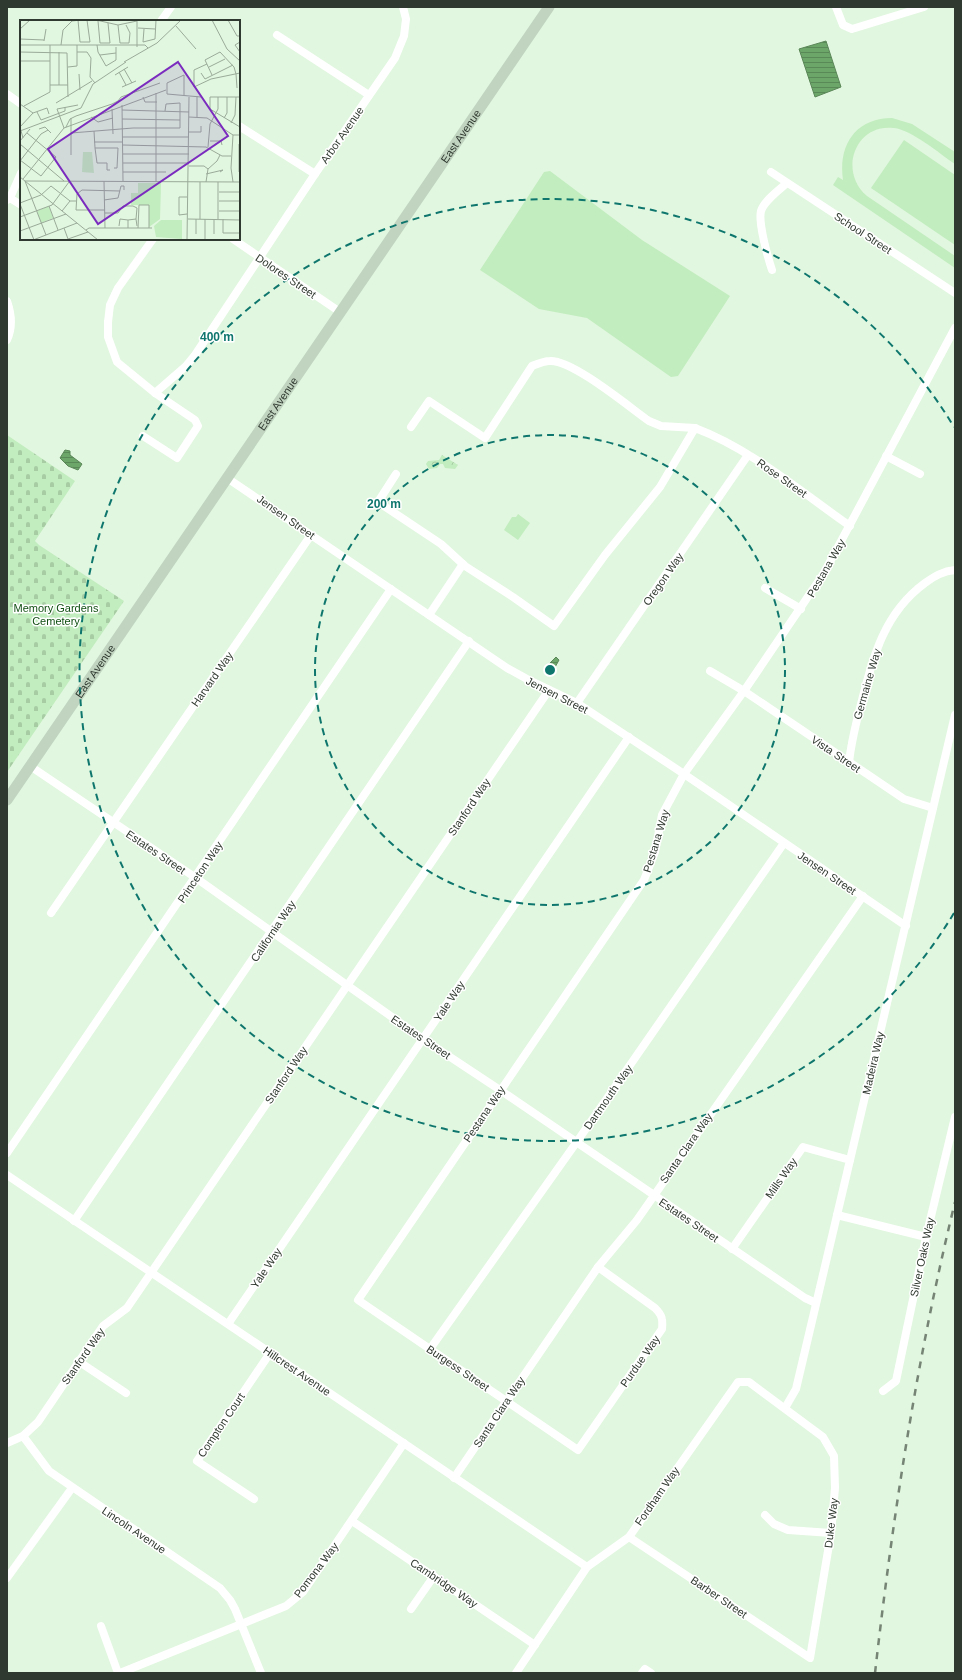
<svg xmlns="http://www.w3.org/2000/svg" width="962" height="1680" viewBox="0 0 962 1680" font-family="Arial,sans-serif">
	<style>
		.cemetery { fill: url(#cemetery-stones) }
		.park { fill: url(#park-crowns) }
		.garden { fill: #c2edbf }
		.water { fill: url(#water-rules); stroke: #5a8658 }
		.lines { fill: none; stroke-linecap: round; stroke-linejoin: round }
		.street { stroke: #fff; stroke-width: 8 }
		.secondary { stroke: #c0d4c0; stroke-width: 11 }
		.rail { stroke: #758475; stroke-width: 2.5; stroke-dasharray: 7 7; stroke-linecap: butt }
		.ring { fill: none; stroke: #0f766e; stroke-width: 2; stroke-dasharray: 7 5 }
		.labels { text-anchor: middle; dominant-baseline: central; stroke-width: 3; stroke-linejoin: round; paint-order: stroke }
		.street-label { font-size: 11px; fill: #303930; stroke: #fff }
		.park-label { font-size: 11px; fill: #115013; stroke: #fff }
		.inset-road { fill: none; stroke: #9aab99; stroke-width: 1 }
		.view { fill: #7b2cbf; fill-opacity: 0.15; stroke: #7b2cbf; stroke-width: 2 }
		.inset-edge { fill: none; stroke: #303930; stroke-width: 2 }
		.centre { fill: #0f766e; stroke: #fff; stroke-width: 2 }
		.ring-label { font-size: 12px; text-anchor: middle; font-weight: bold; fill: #0f766e; stroke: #fff; stroke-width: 3; stroke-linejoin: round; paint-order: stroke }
	</style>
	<defs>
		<pattern id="cemetery-stones" width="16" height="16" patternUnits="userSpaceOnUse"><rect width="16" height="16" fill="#c2edbf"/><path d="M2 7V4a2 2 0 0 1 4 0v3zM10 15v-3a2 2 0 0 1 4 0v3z" fill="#a7cca4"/></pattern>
		<pattern id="park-crowns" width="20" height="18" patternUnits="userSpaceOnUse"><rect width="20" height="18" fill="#c2edbf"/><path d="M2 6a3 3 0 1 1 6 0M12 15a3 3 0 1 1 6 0" fill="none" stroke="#a7cca4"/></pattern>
		<pattern id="water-rules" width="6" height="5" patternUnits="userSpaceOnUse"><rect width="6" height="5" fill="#6ca769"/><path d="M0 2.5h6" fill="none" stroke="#598957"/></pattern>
	</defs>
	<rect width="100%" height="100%" fill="#e1f7df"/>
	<path class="cemetery" d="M7,435l68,46 -40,60 4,4 85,56 -117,171z"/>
	<path class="park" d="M442,455l16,10 -3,4 -10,-1 -2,-4h-3l-3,4 -8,1 -3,-5 2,-3 11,-1z"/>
	<g class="garden">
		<path d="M892,118l20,6 43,28v12c-15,-10 -43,-34 -61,-36 -39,-5 -56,44 -27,68l88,60v12l-122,-83 5,-8 5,3c-5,-34 12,-62 49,-62z"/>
		<path d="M904,140l51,35v70l-84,-57z"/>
		<path d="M550,171l92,69 88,56 -52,80 -7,1 -84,-59 -48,-9 -59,-39 64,-98z"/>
		<path d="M518,514l12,9 -12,17 -14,-10 8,-13h4z"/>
	</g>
	<g class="water">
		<path d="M826,41l15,46 -26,10 -16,-48z"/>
		<path d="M65,450l5,1v4l12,9 -4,6 -10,-4 -8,-8z"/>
		<path d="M556,657l3,3 -5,9h-4l-2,-4z"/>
	</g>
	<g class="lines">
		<g class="street">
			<path d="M836,7l7,18 9,4 72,-22"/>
			<path d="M161,21l10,-14"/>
			<path d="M277,35l92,60"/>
			<path d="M7,94l14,10"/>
			<path d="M239,126l76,48"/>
			<path d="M771,172l184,121"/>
			<path d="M10,198l11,7"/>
			<path d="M7,200l3,-2 11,-25"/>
			<path d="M233,239l107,73"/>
			<path d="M772,270c-4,-12 -14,-47 -11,-59 3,-10 18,-21 26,-28"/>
			<path d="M7,301c5,14 6,26 0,39"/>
			<path d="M155,393l31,-27 9,-11 120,-181 80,-116 9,-22 2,-17 -3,-12"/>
			<path d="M411,427l18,-26 56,37 47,-72c5,-2 12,-5 18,-5 23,-1 79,46 99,60l12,5 34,2"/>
			<path d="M143,436l34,22 21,-32 -3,-6 -40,-27 -38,-31 -9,-25v-15l2,-17 8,-17 35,-49"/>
			<path d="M886,456l34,18"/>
			<path d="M396,474l-18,28 63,42 24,22 48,31 41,29 51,-71 55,-68 35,-59c56,21 106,64 155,98"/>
			<path d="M227,478l280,190 20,11 50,24 107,71 222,152"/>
			<path d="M765,588l36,21"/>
			<path d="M429,615l34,-51"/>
			<path d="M710,671l34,20 160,108 29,9"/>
			<path d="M577,703l171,-248"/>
			<path d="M849,763c2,-20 7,-40 12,-59 12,-47 23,-91 64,-121 10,-7 18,-12 30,-13"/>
			<path d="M30,766l166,112 227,161 77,51 305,208 11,5"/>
			<path d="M51,913l260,-378"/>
			<path d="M7,1153l384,-564"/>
			<path d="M7,1175l580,392"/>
			<path d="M837,1215l89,22"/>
			<path d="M74,1221l395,-580"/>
			<path d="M732,1249l71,-102 47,13"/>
			<path d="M598,1267l57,41c7,7 8,11 7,21l-84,121 -220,-150 286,-420 11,-28 7,-37 22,-41 60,-83 80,-118 131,-245"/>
			<path d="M228,1324l401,-587"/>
			<path d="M430,1349l146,-206 208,-300"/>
			<path d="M78,1361l48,32"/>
			<path d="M883,1391l13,-10 30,-144 29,-120"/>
			<path d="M785,1408l11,-19 159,-674"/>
			<path d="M23,1436l26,35 171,117 10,12 5,9 26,64"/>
			<path d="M7,1443l16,-7 15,-14 65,-96 24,-18 422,-618"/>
			<path d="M454,1478l144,-211 39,-47 226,-324"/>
			<path d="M254,1499l-57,-38 73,-108"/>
			<path d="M765,1515l9,9 14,6 43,3"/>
			<path d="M352,1521l183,124"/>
			<path d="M7,1578l65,-90"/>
			<path d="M411,1609l23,-33"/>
			<path d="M101,1626l17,47"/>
			<path d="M120,1673l166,-67 17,-14 101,-149"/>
			<path d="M516,1673l71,-106 42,-30 109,-155h11l74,55 11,19 1,32 -4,45 -21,125 -181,-121"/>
			<path d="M642,1673l3,-4 6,4"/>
		</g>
		<path class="secondary" id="s1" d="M7,800l542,-793"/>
		<path class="rail" d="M875,1673c18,-158 42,-316 80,-471"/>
	</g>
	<g class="ring">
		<circle cx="550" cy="670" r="235"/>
		<path d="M954 913A471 471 0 1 1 954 427"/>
	</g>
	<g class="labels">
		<g class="street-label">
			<text transform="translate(342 135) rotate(-55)">Arbor Avenue</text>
			<text stroke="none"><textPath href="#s1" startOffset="804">East Avenue</textPath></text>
			<text transform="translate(863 233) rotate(33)">School Street</text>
			<text transform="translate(286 276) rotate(34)">Dolores Street</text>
			<text stroke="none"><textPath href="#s1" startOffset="480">East Avenue</textPath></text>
			<text transform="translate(782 478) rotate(35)">Rose Street</text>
			<text transform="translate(286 517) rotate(35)">Jensen Street</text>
			<text transform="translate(826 568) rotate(-60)">Pestana Way</text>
			<text transform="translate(663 579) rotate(-55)">Oregon Way</text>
			<text stroke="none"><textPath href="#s1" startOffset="156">East Avenue</textPath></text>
			<text transform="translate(212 679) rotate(-55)">Harvard Way</text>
			<text transform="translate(867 684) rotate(-74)">Germaine Way</text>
			<text transform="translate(557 695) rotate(27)">Jensen Street</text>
			<text transform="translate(836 754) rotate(34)">Vista Street</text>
			<text transform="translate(469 807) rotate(-56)">Stanford Way</text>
			<text transform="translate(656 841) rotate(-73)">Pestana Way</text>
			<text transform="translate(156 852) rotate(34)">Estates Street</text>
			<text transform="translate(200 872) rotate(-56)">Princeton Way</text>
			<text transform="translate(827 873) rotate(34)">Jensen Street</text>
			<text transform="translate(273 931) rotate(-56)">California Way</text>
			<text transform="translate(449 1001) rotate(-56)">Yale Way</text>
			<text transform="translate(421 1037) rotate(34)">Estates Street</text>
			<text transform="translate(873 1063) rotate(-77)">Madeira Way</text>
			<text transform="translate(286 1075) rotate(-56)">Stanford Way</text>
			<text transform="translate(608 1097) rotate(-55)">Dartmouth Way</text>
			<text transform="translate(484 1114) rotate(-56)">Pestana Way</text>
			<text transform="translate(686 1148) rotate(-55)">Santa Clara Way</text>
			<text transform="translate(781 1178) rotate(-55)">Mills Way</text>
			<text transform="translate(689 1220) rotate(34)">Estates Street</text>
			<text transform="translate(922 1257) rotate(-78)">Silver Oaks Way</text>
			<text transform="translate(266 1268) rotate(-56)">Yale Way</text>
			<text transform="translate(83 1356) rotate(-55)">Stanford Way</text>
			<text transform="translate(640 1361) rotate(-55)">Purdue Way</text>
			<text transform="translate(458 1368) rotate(34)">Burgess Street</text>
			<text transform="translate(297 1371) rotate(34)">Hillcrest Avenue</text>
			<text transform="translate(499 1412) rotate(-56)">Santa Clara Way</text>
			<text transform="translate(221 1425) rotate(-56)">Compton Court</text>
			<text transform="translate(657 1496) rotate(-55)">Fordham Way</text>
			<text transform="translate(831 1523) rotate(-83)">Duke Way</text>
			<text transform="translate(134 1530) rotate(34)">Lincoln Avenue</text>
			<text transform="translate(316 1570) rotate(-53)">Pomona Way</text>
			<text transform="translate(444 1583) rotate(34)">Cambridge Way</text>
			<text transform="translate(719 1597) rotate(34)">Barber Street</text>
		</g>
		<g class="park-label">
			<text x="56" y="608">Memory Gardens<tspan x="56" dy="13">Cemetery</tspan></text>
		</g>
	</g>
	<g transform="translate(20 20)">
		<rect width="220" height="220" fill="#e1f7df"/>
		<path d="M118,163h23l-1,36 -11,8v-22h-18v-12h7z" fill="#c2edbf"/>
		<path d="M29,186l4,12 -12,5 -4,-12zM141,200h21v19l-26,-2 -2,-11z" fill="#c2edbf"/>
		<path d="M63,132h9l2,21 -12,-1z" fill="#c2edbf"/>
		<path class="inset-road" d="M58,0l2,22h10l-3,-22M76,0l22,5 19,-4M192,0l15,29 13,12M208,0l9,16h3M78,1l2,22h10l-2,-20M98,5l2,18h9l1,-10 -4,-8M156,6l20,23M118,8l17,1M0,9l10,-9M124,9l-1,13 12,-3 1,-19M0,19l24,1M24,21l2,-12M220,22l-5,3 5,7M0,25h125l3,3M41,25l2,-15 9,-9 9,-1M77,25l1,7 8,14 10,-6v-13M117,27v-26M0,32l47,1 1,44M57,32h10l4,6 -1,19 5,6M80,35l16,-2M0,41h30M104,42l33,-19 24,-23M187,44l-13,6v17l17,-8 29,-6M48,47l9,-1v-21M189,47l16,-8M104,49l8,14M99,52l7,13M181,53l4,6 28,-14M59,54l1,16M216,54l1,14M95,55l13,-8M192,55l-7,-15 15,-8 14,15 2,7M30,65h18M39,65v-33M102,67l14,-6M164,75v-20l-17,8v11l34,3M123,77l2,5h12M220,77h-30v12l30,18M36,83l36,-22M0,84l13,9M102,85l1,76M4,86l26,-14v-47M92,89l1,25M102,90l67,2M17,92l4,8 24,-9v-4M71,97l7,5 15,-4M169,97l18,1 26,17h7M177,97v-21M51,98v37M204,98l3,-5v-16M102,99l58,1M211,103l4,-8 1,-18M46,107l4,-8 6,-3 36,-12 6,-3 3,-4 39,-14M44,108l-7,-19 21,-4M19,109l6,-2 6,6M0,111l61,-23 12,-24 33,-22M74,111l1,17h23l-1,20h-3M169,112h12v-6M51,113l62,-5h47v-25l-14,1 -1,7M213,115l-2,33 2,14M102,117h67M3,118l-3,-11 13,-14 14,-5 2,6M0,121l10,-12M190,121h11l1,4M74,122h28M0,124l44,37M103,125l83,2 16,9h9M188,127l2,-23 8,-15v-12M75,128l2,15h10v7h3M103,134h66M0,140l21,16 15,-19 -29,-24M0,141l21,-27 7,-4M103,143h66M169,146h15l4,3M103,152h43M219,152v-28M186,154l17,-4 -3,2M0,157l78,63M3,159l41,-51 102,-38M5,161l21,54M5,161l215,1M84,161l1,47M136,162v-89M180,162v37M186,162l2,-13 9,-8 3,-6M199,172h21M84,180l14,-2 3,-12h3v4M199,181h21M0,183l21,-8 10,-9 19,15h6M0,184l14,36M29,186l9,24M85,190h-29l1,-16 5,-4 38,1M42,191l8,-10M199,191h21M85,193h13l5,-7h10l4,2 -1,11M167,194l-8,1v-18h8M0,197l32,-12 17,-23M168,199l52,1M176,199v15M185,199v21M198,199v-37M203,199v14h17M99,206l1,-7 8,1M44,208l4,11 20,-7M108,208v-8l8,-1 1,7M118,208l1,-23h10v23M66,210l3,-2h63M0,211l46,-17M194,214v-15M13,220l44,-17M167,220l2,-143"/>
		<path class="view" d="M158,42l50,74 -130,88 -50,-75z"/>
		<rect width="220" height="220" class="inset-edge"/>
	</g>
	<circle cx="550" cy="670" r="6" class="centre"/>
	<g class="ring-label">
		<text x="217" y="341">400 m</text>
		<text x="384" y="508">200 m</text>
	</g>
	<rect width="962" height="1680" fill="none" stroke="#303930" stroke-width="16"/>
</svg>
